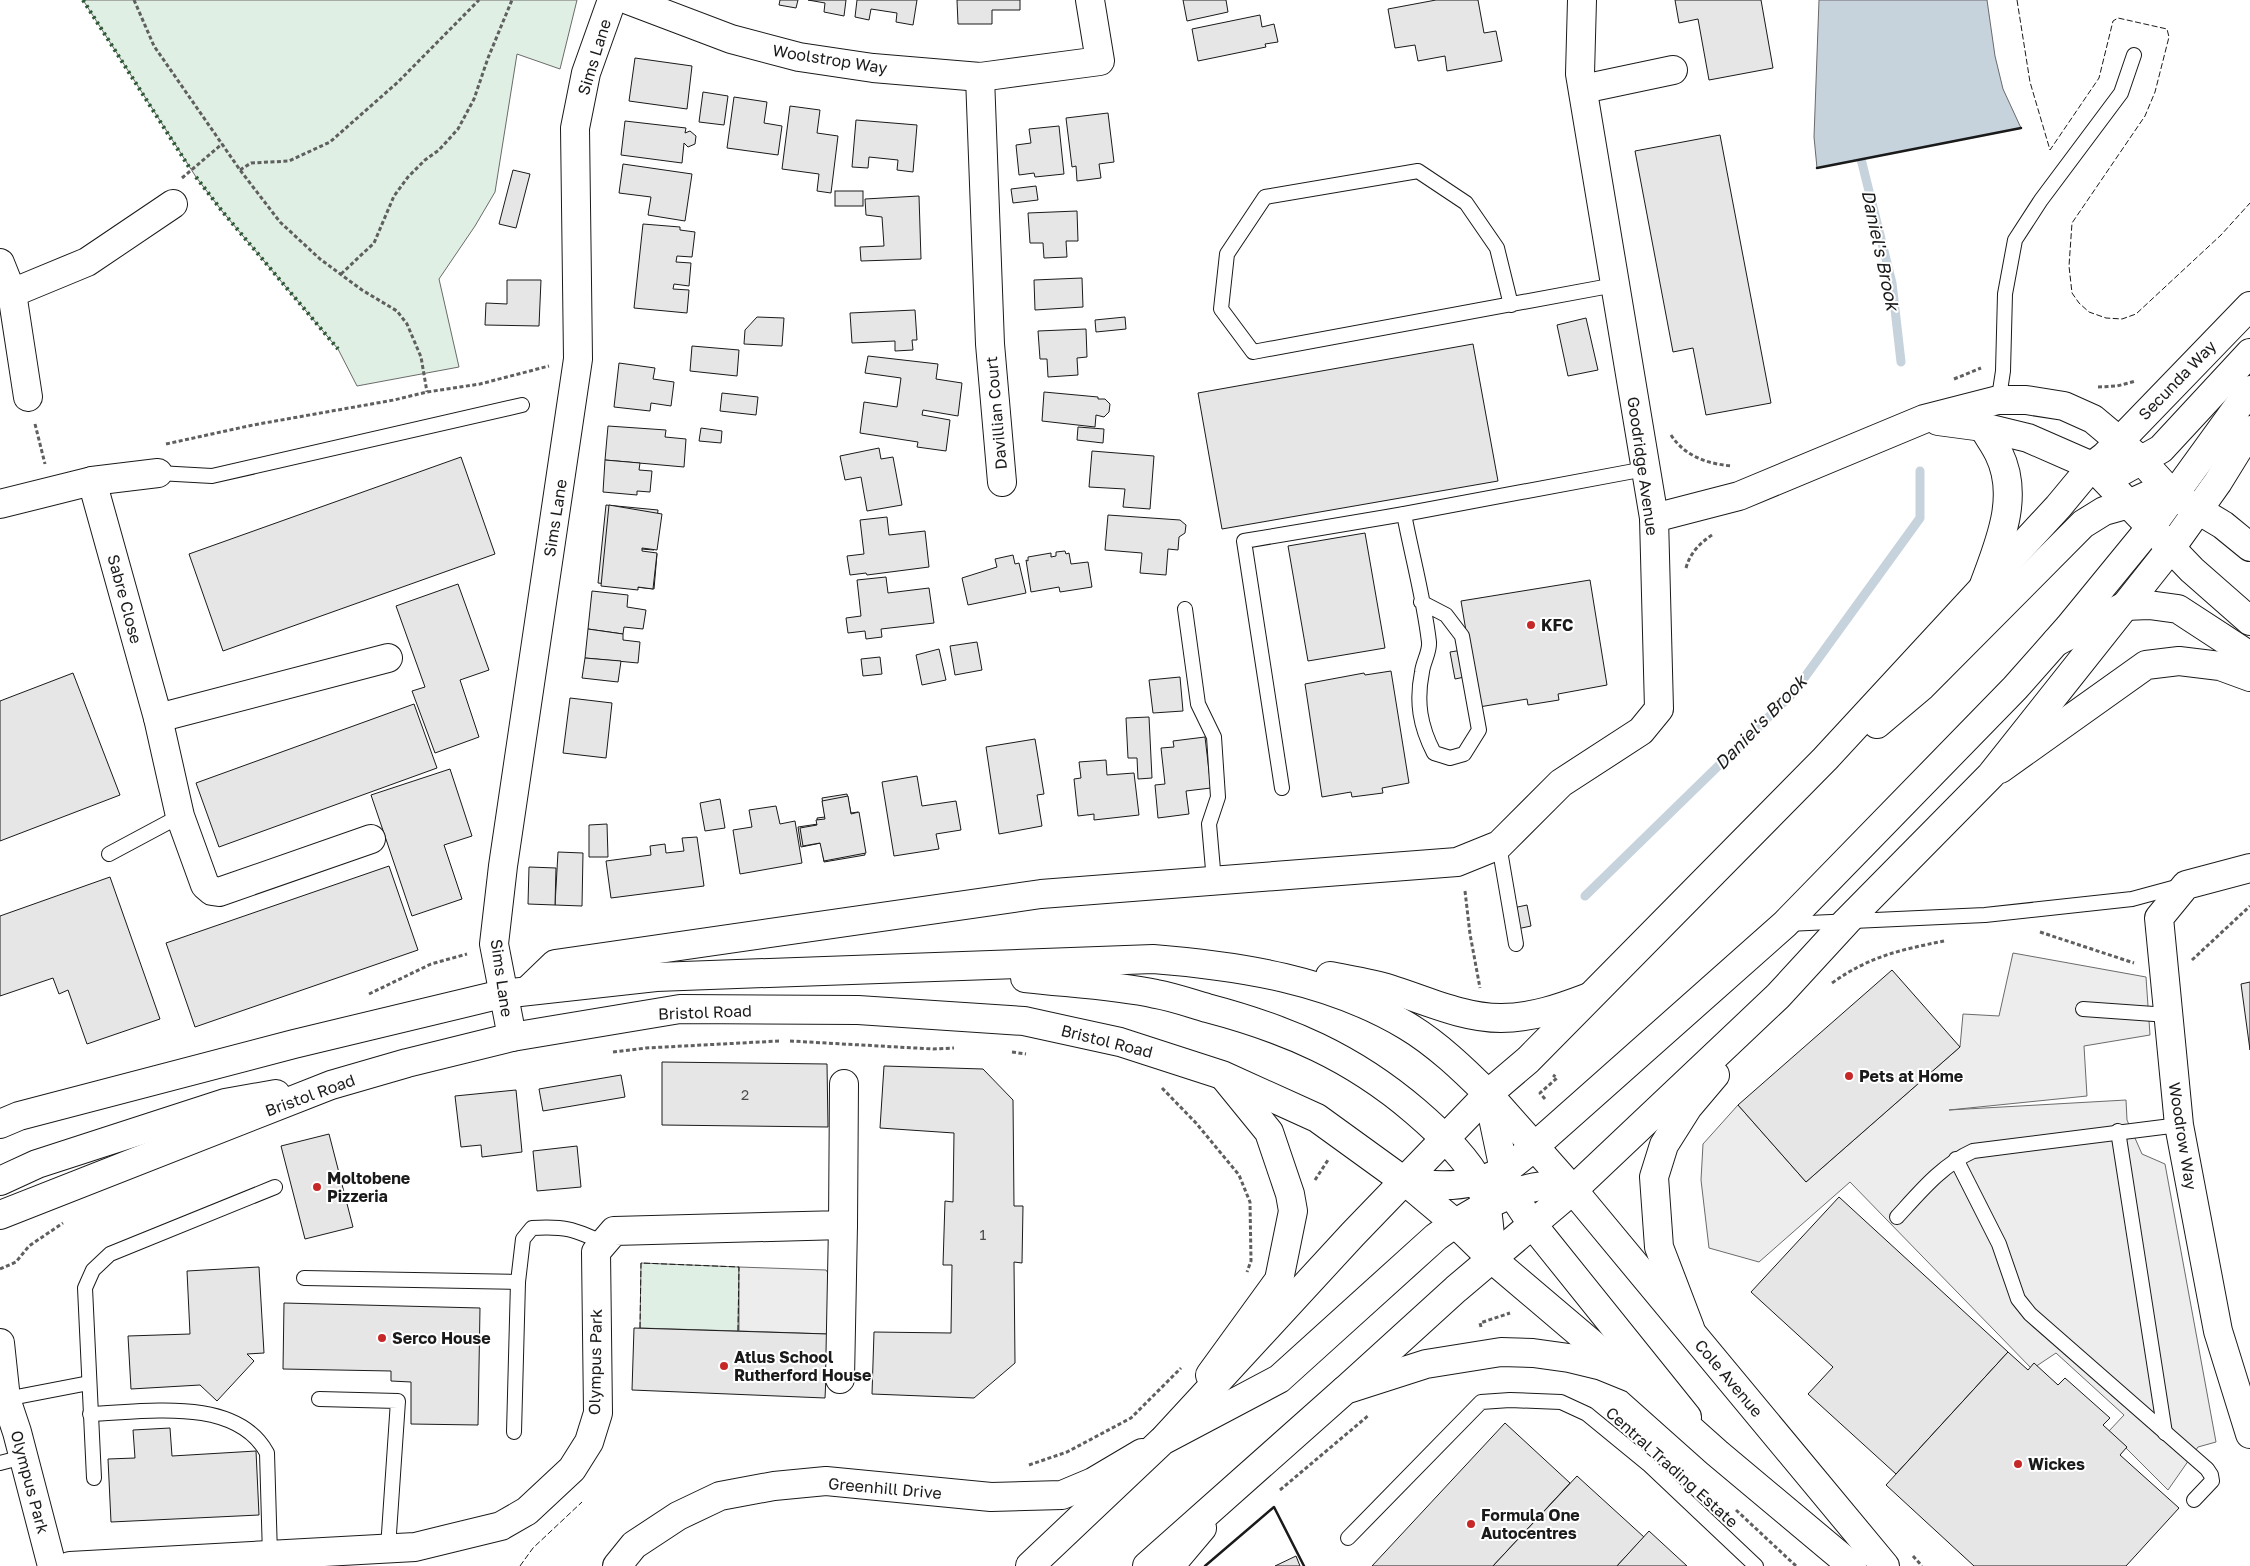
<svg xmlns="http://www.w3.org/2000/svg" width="2250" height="1566" viewBox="0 0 2250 1566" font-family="'Golos Text',sans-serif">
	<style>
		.green { fill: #e0efe3; stroke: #6a6a6a }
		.parking { fill: #ededed; stroke: #6a6a6a }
		.water { fill: #c6d2dc; stroke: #6a6a6a }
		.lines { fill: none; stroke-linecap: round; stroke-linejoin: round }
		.stream { stroke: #c6d2dc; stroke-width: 9 }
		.building { fill: #e6e6e6; stroke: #1a1a1a }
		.lane-casing { stroke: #1a1a1a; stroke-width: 16 }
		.street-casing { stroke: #1a1a1a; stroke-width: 30 }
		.secondary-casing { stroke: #1a1a1a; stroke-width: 30 }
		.primary-casing { stroke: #1a1a1a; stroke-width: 30 }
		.highway-casing { stroke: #1a1a1a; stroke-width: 30 }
		.path { stroke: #5f5f5f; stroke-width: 3; stroke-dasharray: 4 2.5; stroke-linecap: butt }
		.lane { stroke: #fff; stroke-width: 14 }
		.street { stroke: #fff; stroke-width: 28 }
		.secondary { stroke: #fff; stroke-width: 28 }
		.primary { stroke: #fff; stroke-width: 28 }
		.highway { stroke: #fff; stroke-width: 28 }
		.hedge { stroke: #2b5a34; stroke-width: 4; stroke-dasharray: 2.5 4; stroke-linecap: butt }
		.fence { stroke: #1a1a1a; stroke-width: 1; stroke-dasharray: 6 2.5; stroke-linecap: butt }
		.wall { stroke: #1a1a1a; stroke-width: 2.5 }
		.poi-dot { fill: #c62828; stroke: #fff; stroke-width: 2 }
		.labels { text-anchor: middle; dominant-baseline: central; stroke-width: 4; stroke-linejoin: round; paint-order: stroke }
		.number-label { font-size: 14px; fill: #4d4d4d }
		.street-label { font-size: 16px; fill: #1a1a1a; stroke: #fff }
		.poi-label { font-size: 16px; font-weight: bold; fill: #1a1a1a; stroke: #fff; text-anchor: start }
		.water-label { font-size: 18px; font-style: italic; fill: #1a1a1a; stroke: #fff }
	</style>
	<rect width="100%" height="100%" fill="#fff"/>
	<g class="green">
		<path d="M83,0h494l-17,69 -43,-15 -22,138 -20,34 -36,53 20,88 -102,19 -19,-37 -116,-138 -26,-34z"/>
		<path d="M641,1263l98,4 -1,64 -98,-3z"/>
	</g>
	<g class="parking">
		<path d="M2013,953l133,24 4,58 -66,11 3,50 -138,14 177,-10 1,20 15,34 23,10 51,278 -18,5 -30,43 -59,-59 15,-16 -68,-62 -24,16 -182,-187 -91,80 -50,-14 -8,-68 2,-36 35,-39 68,77 154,-135 3,-33 36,2z"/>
		<path d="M739,1267l87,3 5,8 -3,56 -89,-3z"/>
	</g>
	<path class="water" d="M1819,0h168l8,56 8,33 18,39 -204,40 -3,-31z"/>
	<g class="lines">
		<g class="stream">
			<path d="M1858,147l34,136 9,79"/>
			<path d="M1585,896l209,-204 126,-174v-47"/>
		</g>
	</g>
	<g class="building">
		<path d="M780,0h18l-2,8 -17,-3z"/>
		<path d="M808,0h38l-2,16 -20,-4 1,-9z"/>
		<path d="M857,0h60l-4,25 -17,-3 1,-9 -26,-4 -2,11 -14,-3z"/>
		<path d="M957,0h63v10h-28v14h-34z"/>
		<path d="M1183,0h43l2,12 -41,9z"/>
		<path d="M1436,0h42l6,33 12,-2 6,30 -55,10 -2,-15 -27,5 -3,-16 -20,3 -7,-39z"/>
		<path d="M1675,0h86l12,68 -64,12 -11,-61 -19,4z"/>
		<path d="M1260,15l2,12 12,-3 4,18 -13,2 1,3 -68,14 -6,-32z"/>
		<path d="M635,58l57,8 -5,43 -58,-8z"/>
		<path d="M703,92l25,4 -4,29 -25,-3z"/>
		<path d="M734,97l33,5 -3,21 18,3 -4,29 -51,-7z"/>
		<path d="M790,106l30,4 -3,23 21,3 -7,57 -14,-2 2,-17 -37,-5z"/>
		<path d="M1108,113l6,49 -15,2 2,14 -24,3 -1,-15 -4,1 -6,-49z"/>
		<path d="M856,120l61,5 -4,47 -16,-2 1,-10 -29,-3 -1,11 -16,-1z"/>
		<path d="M625,121l61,7 -1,5 5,-2 6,5 -1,8 -7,3 -4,-4 -2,20 -61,-8z"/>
		<path d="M1059,126l5,48 -29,3 -1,-4 -15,2 -3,-30 15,-2 -2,-14z"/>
		<path d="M1720,135l51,268 -65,12 -13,-67 -20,4 -38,-201z"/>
		<path d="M623,164l69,10 -7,47 -37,-6 3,-18 -32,-4z"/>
		<path d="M513,170l17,4 -14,54 -17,-4z"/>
		<path d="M1036,186l2,14 -25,3 -2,-14z"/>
		<rect x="835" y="191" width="28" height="15"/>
		<path d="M919,196l2,63 -60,2 -1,-14 24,-1 -2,-29 -16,-2 -1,-16z"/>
		<path d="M1077,211l1,30h-12l1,16 -23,1 -1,-15h-13l-2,-30z"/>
		<path d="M643,224l37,3v3l15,2 -3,25 -15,-1 -1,6 15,1 -2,23 -15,-2 -1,5 16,1 -2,23 -53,-5z"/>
		<path d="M1082,278l1,29 -48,3 -1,-30z"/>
		<path d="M507,280h34l-2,46 -54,-1 1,-22 21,1z"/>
		<path d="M915,310l2,30h-5l1,10 -18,1v-10l-43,2 -2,-30z"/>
		<path d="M757,317l27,1 -2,28 -38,-2 1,-14z"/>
		<path d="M1125,317l1,12 -30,3 -1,-12z"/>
		<path d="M1586,318l12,52 -30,6 -11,-51z"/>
		<path d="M1086,329l1,28 -10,1 1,17 -30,2 -1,-18h-7l-2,-28z"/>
		<path d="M1473,344l25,137 -276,48 -24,-136z"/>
		<path d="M692,346l47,4 -2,26 -47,-5z"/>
		<path d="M868,356l70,8 -2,15 26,4 -4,33 -35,-6 -1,5 28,5 -4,31 -29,-4 1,-5 -58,-9 4,-31 33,5 4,-29 -36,-5z"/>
		<path d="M619,363l36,5 -2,11 21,3 -3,24 -20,-3 -1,8 -36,-4z"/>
		<path d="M1044,392l54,5v2h7l5,5 -1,8 -5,5 -8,-2 -1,12 -53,-6z"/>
		<path d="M722,393l36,4 -2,18 -36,-4z"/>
		<path d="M608,426l58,4 -1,7 21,2 -2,28 -79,-7z"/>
		<path d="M1078,427l26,2 -1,14 -26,-3z"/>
		<path d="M701,428l21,3 -1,12 -22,-2z"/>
		<path d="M879,448l2,11 12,-2 9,48 -35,6 -6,-34 -16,3 -5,-24z"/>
		<path d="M1092,451l62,5 -4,53 -27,-2 2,-18 -36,-2z"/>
		<path d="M461,457l34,97 -272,97 -34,-97z"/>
		<path d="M605,460l35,3 -1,7 13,1 -2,21 -13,-1v4l-34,-3z"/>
		<path d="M606,505l52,5 -4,40 -13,-1v3l16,2 -3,35 -56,-6z"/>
		<path d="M609,505l53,9 -5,36 -15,-2v3l15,2 -4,36 -15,-2v3l-37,-4z"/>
		<path d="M1108,515l72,5 6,5 -1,8 -6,4 -1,13 -10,-1 -2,26 -26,-2 2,-20 -37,-3z"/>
		<path d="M887,517l2,18 36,-4 4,36 -62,8 -1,-2 -16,2 -3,-19 17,-2 -4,-34z"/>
		<path d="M1365,533l20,115 -77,13 -20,-115z"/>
		<path d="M1065,551l1,3 3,-1 2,11 17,-2 4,25 -32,5 -1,-5 -28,5 -5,-32 2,1v-4l23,-4v4l5,-1v-4z"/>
		<path d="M1013,555l2,9 4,-1 7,30 -58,12 -6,-27 35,-11 -2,-8z"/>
		<path d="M886,577l2,16 41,-5 5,35 -53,6 1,8 -16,2 -1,-8 -17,2 -2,-15 15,-2 -4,-36z"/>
		<path d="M1590,580l17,105 -49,9 1,6 -31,5 -1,-6 -48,8 -5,-32 -19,4 -5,-27 19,-3 -8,-48z"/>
		<path d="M458,584l31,86 -29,10 19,57 -44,16 -23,-62 13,-4 -29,-81z"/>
		<path d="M592,591l36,4 -1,12 19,3 -3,19 -19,-2 -1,7 -35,-5z"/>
		<path d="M588,629l35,5v6l17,2 -2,21 -53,-5z"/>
		<path d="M977,642l5,28 -27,5 -5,-29z"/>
		<path d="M939,649l7,31 -24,5 -6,-30z"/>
		<path d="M880,657l2,17 -19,2 -2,-17z"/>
		<path d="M585,658l36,3 -3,21 -36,-4z"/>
		<path d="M1391,671l18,112 -27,5 1,5 -31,4 -1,-5 -29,5 -17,-113 59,-11 1,2z"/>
		<path d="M73,673l47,122 -120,46v-140z"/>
		<path d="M1180,677l3,34 -30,2 -4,-33z"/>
		<path d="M570,698l42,5 -6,55 -43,-5z"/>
		<path d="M414,704l23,64 -218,79 -23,-64z"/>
		<path d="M1149,717l3,61 -14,1 -1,-21h-9l-2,-40z"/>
		<path d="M1205,737l6,51 -25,3 3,23 -31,4 -3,-33 10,-1 -4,-36 13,-1 -1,-6z"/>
		<path d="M1035,739l9,55 -7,1 5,31 -43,8 -13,-87z"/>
		<path d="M1106,760l1,15 27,-2 5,42 -45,5v-6l-16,2 -4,-37 7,-1 -2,-16z"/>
		<path d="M450,769l22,67 -28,9 18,54 -50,17 -41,-121z"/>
		<path d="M917,776l5,30 34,-5 5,29 -25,4 3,15 -45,7 -12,-74z"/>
		<path d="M847,794l4,19 7,-1 7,43 -41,7 -3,-19 -20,4 -3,-20 20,-3 -1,-6 8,-1 -3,-19z"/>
		<path d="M848,796l3,18 8,-2 7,41 -42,8 -4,-18 -17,3 -3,-18 17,-3 -1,-5 9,-1 -3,-18z"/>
		<path d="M720,799l5,29 -20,3 -5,-28z"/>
		<path d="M776,806l4,18 15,-3 7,42 -62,11 -7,-44 19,-3 -3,-17z"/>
		<path d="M607,824l1,33h-19v-32z"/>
		<path d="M697,837l7,49 -93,12 -5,-37 45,-6 -1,-9 15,-2 1,9 18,-2 -2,-13z"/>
		<path d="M558,852l25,1 -1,53 -27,-1z"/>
		<path d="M389,866l29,84 -223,77 -29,-84z"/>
		<path d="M529,867l27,1 -1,37 -27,-1z"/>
		<path d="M110,877l50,142 -73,25 -19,-54 -9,4 -6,-16 -53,18v-80z"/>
		<path d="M1527,905l4,21 -14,3 -4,-21z"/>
		<path d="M1892,970l68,77 -154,135 -68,-77z"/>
		<path d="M2250,982v68l-9,-66z"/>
		<path d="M662,1062l165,2 1,63 -166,-2z"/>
		<path d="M884,1066l99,3 30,31 1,106h9l-1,57 -8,-1 1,101 -41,35 -102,-4 2,-62 77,1 1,-68h-9l2,-64 8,1 1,-69 -74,-5z"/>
		<path d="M621,1075l4,22 -82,14 -4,-22z"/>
		<path d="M516,1090l6,62 -40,5 -1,-12 -20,2 -6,-51z"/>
		<path d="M329,1134l24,93 -48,12 -24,-93z"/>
		<path d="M577,1146l4,41 -44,4 -4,-40z"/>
		<path d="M1839,1197l169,155 -112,122 -88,-80 25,-27 -82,-75z"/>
		<path d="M259,1267l5,86 -17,1 7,7 -37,40 -17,-16 -69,4 -3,-53 62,-2 -3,-63z"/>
		<path d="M284,1303l196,5 -2,117 -67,-1v-42l-20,-1v-10l-108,-2z"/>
		<path d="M634,1328l194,6 -3,64 -193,-8z"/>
		<path d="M2008,1352l20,18 6,-7 24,22 7,-7 45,40 -7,7 24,22 -7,8 59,53 -53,58h-152l-88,-81z"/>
		<path d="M1505,1423l65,60 -77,83h-121z"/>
		<path d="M170,1428l2,28 84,-5 3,64 -148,7 -3,-63 27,-1 -2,-28z"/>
		<path d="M1577,1476l67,61 -27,29h-124z"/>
		<path d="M1649,1531l38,35h-70z"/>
		<path d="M1296,1556l4,10h-25z"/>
	</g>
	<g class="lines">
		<g class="lane-casing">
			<g id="lane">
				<path d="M1511,305l-14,-57 -31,-45 -48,-32 -153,26 -38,57 -6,55 32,43 362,-67"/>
				<path d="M1998,404l5,-33 2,-77 10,-54 26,-40 80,-107 13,-38"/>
				<path d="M158,473l54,3 310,-71"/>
				<path d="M1404,514c8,42 20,85 25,128 1,10 -6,20 -7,30 -6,30 -2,54 12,81l16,5 14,-4 15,-24 -17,-94 -16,-21 -25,-13"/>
				<path d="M1185,609l13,95 16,33 4,60 -9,27 5,57"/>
				<path d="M1282,788l-38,-247 160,-27 241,-45"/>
				<path d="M1499,845l17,99"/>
				<path d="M109,854l71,-38"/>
				<path d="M1787,924l198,-9 147,-16 48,-13"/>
				<path d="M2083,1009l85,6"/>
				<path d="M2118,1131l47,302"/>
				<path d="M1956,1159l43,85 19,55 12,15 177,155 4,6 1,6 -18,19"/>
				<path d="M1897,1217c23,-25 45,-52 76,-66l206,-26"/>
				<path d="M304,1278l214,4"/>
				<path d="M6,1399l83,-16"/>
				<path d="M319,1399l79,2 -10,147"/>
				<path d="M90,1414c56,-2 146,-18 177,39l3,102"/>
				<path d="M514,1432l4,-150 5,-43 9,-11c33,-2 42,1 72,15"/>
				<path d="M0,1463l23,-6"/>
				<path d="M94,1478l-9,-190 8,-18 17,-16 165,-67"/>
				<path d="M1348,1538l133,-136 29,-2 51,2 26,12 61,50 108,102"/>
			</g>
		</g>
		<g class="street-casing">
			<g id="street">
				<path d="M628,0l103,39 68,18 74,11 107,9 120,-16 -10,-61"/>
				<path d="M980,77l10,267 12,138"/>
				<path d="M1583,89l90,-19"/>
				<path d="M0,263l12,30 75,-31 86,-58"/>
				<path d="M12,293l16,104"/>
				<path d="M1938,421l45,6 45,11 64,28"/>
				<path d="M1983,427c5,9 12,18 16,27 21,43 0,90 -15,131"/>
				<path d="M92,481l66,237 230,-60"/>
				<path d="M0,504l92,-23 66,-8"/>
				<path d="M1654,518l85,-22 185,-77 74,-19h28l38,6 29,13 25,21"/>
				<path d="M158,718l22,98 25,69 7,6 7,1 152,-53"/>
				<path d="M2250,868l-64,17 -27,33 20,207 39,206 32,103"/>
				<path d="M528,990l27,-26 486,-70 416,-32 42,-17 62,-62 80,-52 18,-22 -5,-191 -74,-444 2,-74"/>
				<path d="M512,1037l-18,-93 9,-78 75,-507 -3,-231 11,-55 26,-73"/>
				<path d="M0,1343l6,56"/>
				<path d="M840,1379l3,-154"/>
				<path d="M0,1389l6,10 11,33 35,134"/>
				<path d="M70,1566l345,-19 86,-21 26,-15 45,-42 17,-27 9,-29 -2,-161 18,-21 229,-6 1,-141"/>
				<path d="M617,1566l17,-21 44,-29 42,-20 54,-10 52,-5 165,16 71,-2 31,-13 49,-29"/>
				<path d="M1170,1566l32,-38"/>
			</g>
		</g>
		<g class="secondary-casing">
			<g id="secondary">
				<path d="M2123,445l19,16 31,34 50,30 27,22"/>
				<path d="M2092,466l100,104 58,51"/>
				<path d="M2056,642l69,-36 24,-1 29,4 72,47"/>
				<path d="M2000,769l146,-104 33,-4 41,5 30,11"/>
				<path d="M1330,976c20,4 41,7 60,13 35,11 73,29 111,29 31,0 59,-10 88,-21"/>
				<path d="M1025,978c42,5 90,7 131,16 17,3 34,9 51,14 80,21 145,49 208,103 21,18 51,46 63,70 12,24 11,52 14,78"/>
				<path d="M0,1124l19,-8 275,-72 208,-50 154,-17 497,-18c88,7 177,21 254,67 30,18 57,44 81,68"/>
				<path d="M0,1181l37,-17 188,-61 51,-9"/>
				<path d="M0,1215l331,-130 76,-22 105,-26 168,-28 178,1 166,11 96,21 102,33 95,43 87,63"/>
				<path d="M1210,1375l69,-95 14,-69 -3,-17 -21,-62 -44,-54"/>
			</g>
		</g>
		<g class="primary-casing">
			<g id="primary">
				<path d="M2092,466l23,9 46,-26 89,-96"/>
				<path d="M1877,724l45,-38 161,-162 21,-13 25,-7 24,-11 20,2"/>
				<path d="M1488,1094l16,76 8,24 20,30 155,193"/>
				<path d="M1488,1094l85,96"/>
				<path d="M1404,1181c34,7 69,7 100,-11 11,-6 21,-16 31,-24l250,-222 230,-236 54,-61 81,-99 100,-138"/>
				<path d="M1405,1181l50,42 37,36 139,118"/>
				<path d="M1690,1328l-31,-81 -5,-70 10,-32 24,-38 27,-32"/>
				<path d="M1345,1390l111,-101 117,-99 205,-194 69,-75 144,-146 180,-227 47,-66 32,-52"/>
				<path d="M1165,1438l188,-204 135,-140 40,-34 297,-301 233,-252 34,-41 13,-10 145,-150"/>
			</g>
		</g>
		<g class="highway-casing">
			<g id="highway">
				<path d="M1030,1566l132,-125 117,-62 157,-142c27,-20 84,-55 118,-51 7,0 13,2 19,4l312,376"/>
				<path d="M1147,1566l198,-176 81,-26 75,-12 32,1 36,5 33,8 32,13 83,74 135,113"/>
			</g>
		</g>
		<g class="path">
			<path d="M134,0l20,46 86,124 40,52 40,37 42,31 35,21 10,13 14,33 6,35"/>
			<path d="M240,170l11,-7 38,-2 41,-19 68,-60 81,-82"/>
			<path d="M182,178l40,-34"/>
			<path d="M341,274l33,-31 20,-47 14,-19 17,-17 14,-10 19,-21 16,-30 14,-41 24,-58"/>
			<path d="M1954,379l27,-11"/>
			<path d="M2098,387l19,-1 19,-5"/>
			<path d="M35,424l10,40"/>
			<path d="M1671,435c14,22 38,29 61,31"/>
			<path d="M166,444l87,-19 141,-25 33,-8 53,-8 69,-18"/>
			<path d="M1686,568c4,-15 14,-25 26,-33"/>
			<path d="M1465,891l5,43 10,54"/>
			<path d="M2040,932l94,31"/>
			<path d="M2192,960l58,-54"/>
			<path d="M1832,983c38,-27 68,-33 112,-42"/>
			<path d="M369,994l62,-30 36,-10"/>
			<path d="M790,1041l143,8 21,-1"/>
			<path d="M613,1052l33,-4 133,-7"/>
			<path d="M1012,1052l14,2"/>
			<path d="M1162,1088l34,35 43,52 11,27 1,59 -4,11"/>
			<path d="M1545,1099l-5,-6 17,-15 -4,-3"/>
			<path d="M1315,1180l13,-20"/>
			<path d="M0,1269l16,-7 13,-16 34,-23"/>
			<path d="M1481,1327l-1,-4 30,-10"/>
			<path d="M1029,1465l38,-13 64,-34 50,-50"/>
			<path d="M1280,1490l89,-75"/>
			<path d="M1736,1510l60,56"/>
			<path d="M1913,1556l9,10"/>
		</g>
		<use href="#lane" class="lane"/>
		<use href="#street" class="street"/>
		<use href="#secondary" class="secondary"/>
		<use href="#primary" class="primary"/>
		<use href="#highway" class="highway"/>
		<g class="hedge">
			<path d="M83,0l106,167"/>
			<path d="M196,177l26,34 116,138"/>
		</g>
		<g class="fence">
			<path d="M2017,0l13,82 20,68 49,-72 14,-57 5,-3 49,11 2,8 -14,55 -10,24 -73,107 -3,43 3,27 7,10 10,9 17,6 16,1 14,-5 85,-79 29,-32"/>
			<path d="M640,1328l1,-65 98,4 -1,64"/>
			<path d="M520,1566l13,-18 49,-46"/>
		</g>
		<g class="wall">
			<path d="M1817,168l204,-40"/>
			<path d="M1205,1566l69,-59 30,59"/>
		</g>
	</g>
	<g class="poi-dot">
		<circle cx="1531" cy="625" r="5"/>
		<circle cx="1849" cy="1076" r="5"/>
		<circle cx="317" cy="1187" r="5"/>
		<circle cx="382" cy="1338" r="5"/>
		<circle cx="724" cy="1366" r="5"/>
		<circle cx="2018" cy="1464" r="5"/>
		<circle cx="1471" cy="1524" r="5"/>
	</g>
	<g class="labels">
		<g class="number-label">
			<text x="745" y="1094">2</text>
			<text x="983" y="1234">1</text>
		</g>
		<g class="street-label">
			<text transform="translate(594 57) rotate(-73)">Sims Lane</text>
			<text transform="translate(830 59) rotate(9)">Woolstrop Way</text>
			<text transform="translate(2177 380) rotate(-46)">Secunda Way</text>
			<text transform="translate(996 413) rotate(-95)">Davillian Court</text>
			<text transform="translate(1643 466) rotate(82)">Goodridge Avenue</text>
			<text transform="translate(555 518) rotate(-81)">Sims Lane</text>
			<text transform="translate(125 599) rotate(75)">Sabre Close</text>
			<text transform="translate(502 978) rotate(82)">Sims Lane</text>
			<text transform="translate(705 1012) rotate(-2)">Bristol Road</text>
			<text transform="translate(1107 1041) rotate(14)">Bristol Road</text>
			<text transform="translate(310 1095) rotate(-20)">Bristol Road</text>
			<text transform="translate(2183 1136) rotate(81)">Woodrow Way</text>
			<text transform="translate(595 1362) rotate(-89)">Olympus Park</text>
			<text transform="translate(1729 1378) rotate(50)">Cole Avenue</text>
			<text transform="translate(1672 1467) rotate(42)">Central Trading Estate</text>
			<text transform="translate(30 1482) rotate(75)">Olympus Park</text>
			<text transform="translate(885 1488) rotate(5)">Greenhill Drive</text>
		</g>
		<g class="poi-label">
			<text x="1541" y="625">KFC</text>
			<text x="1859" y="1076">Pets at Home</text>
			<text x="327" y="1178">Moltobene<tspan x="327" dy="18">Pizzeria</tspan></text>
			<text x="392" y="1338">Serco House</text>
			<text x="734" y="1357">Atlus School<tspan x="734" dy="18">Rutherford House</tspan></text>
			<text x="2028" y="1464">Wickes</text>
			<text x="1481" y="1515">Formula One<tspan x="1481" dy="18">Autocentres</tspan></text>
		</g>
		<g class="water-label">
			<text transform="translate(1881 250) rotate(78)">Daniel's Brook</text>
			<text transform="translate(1760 722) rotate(-46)">Daniel's Brook</text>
		</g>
	</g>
</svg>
